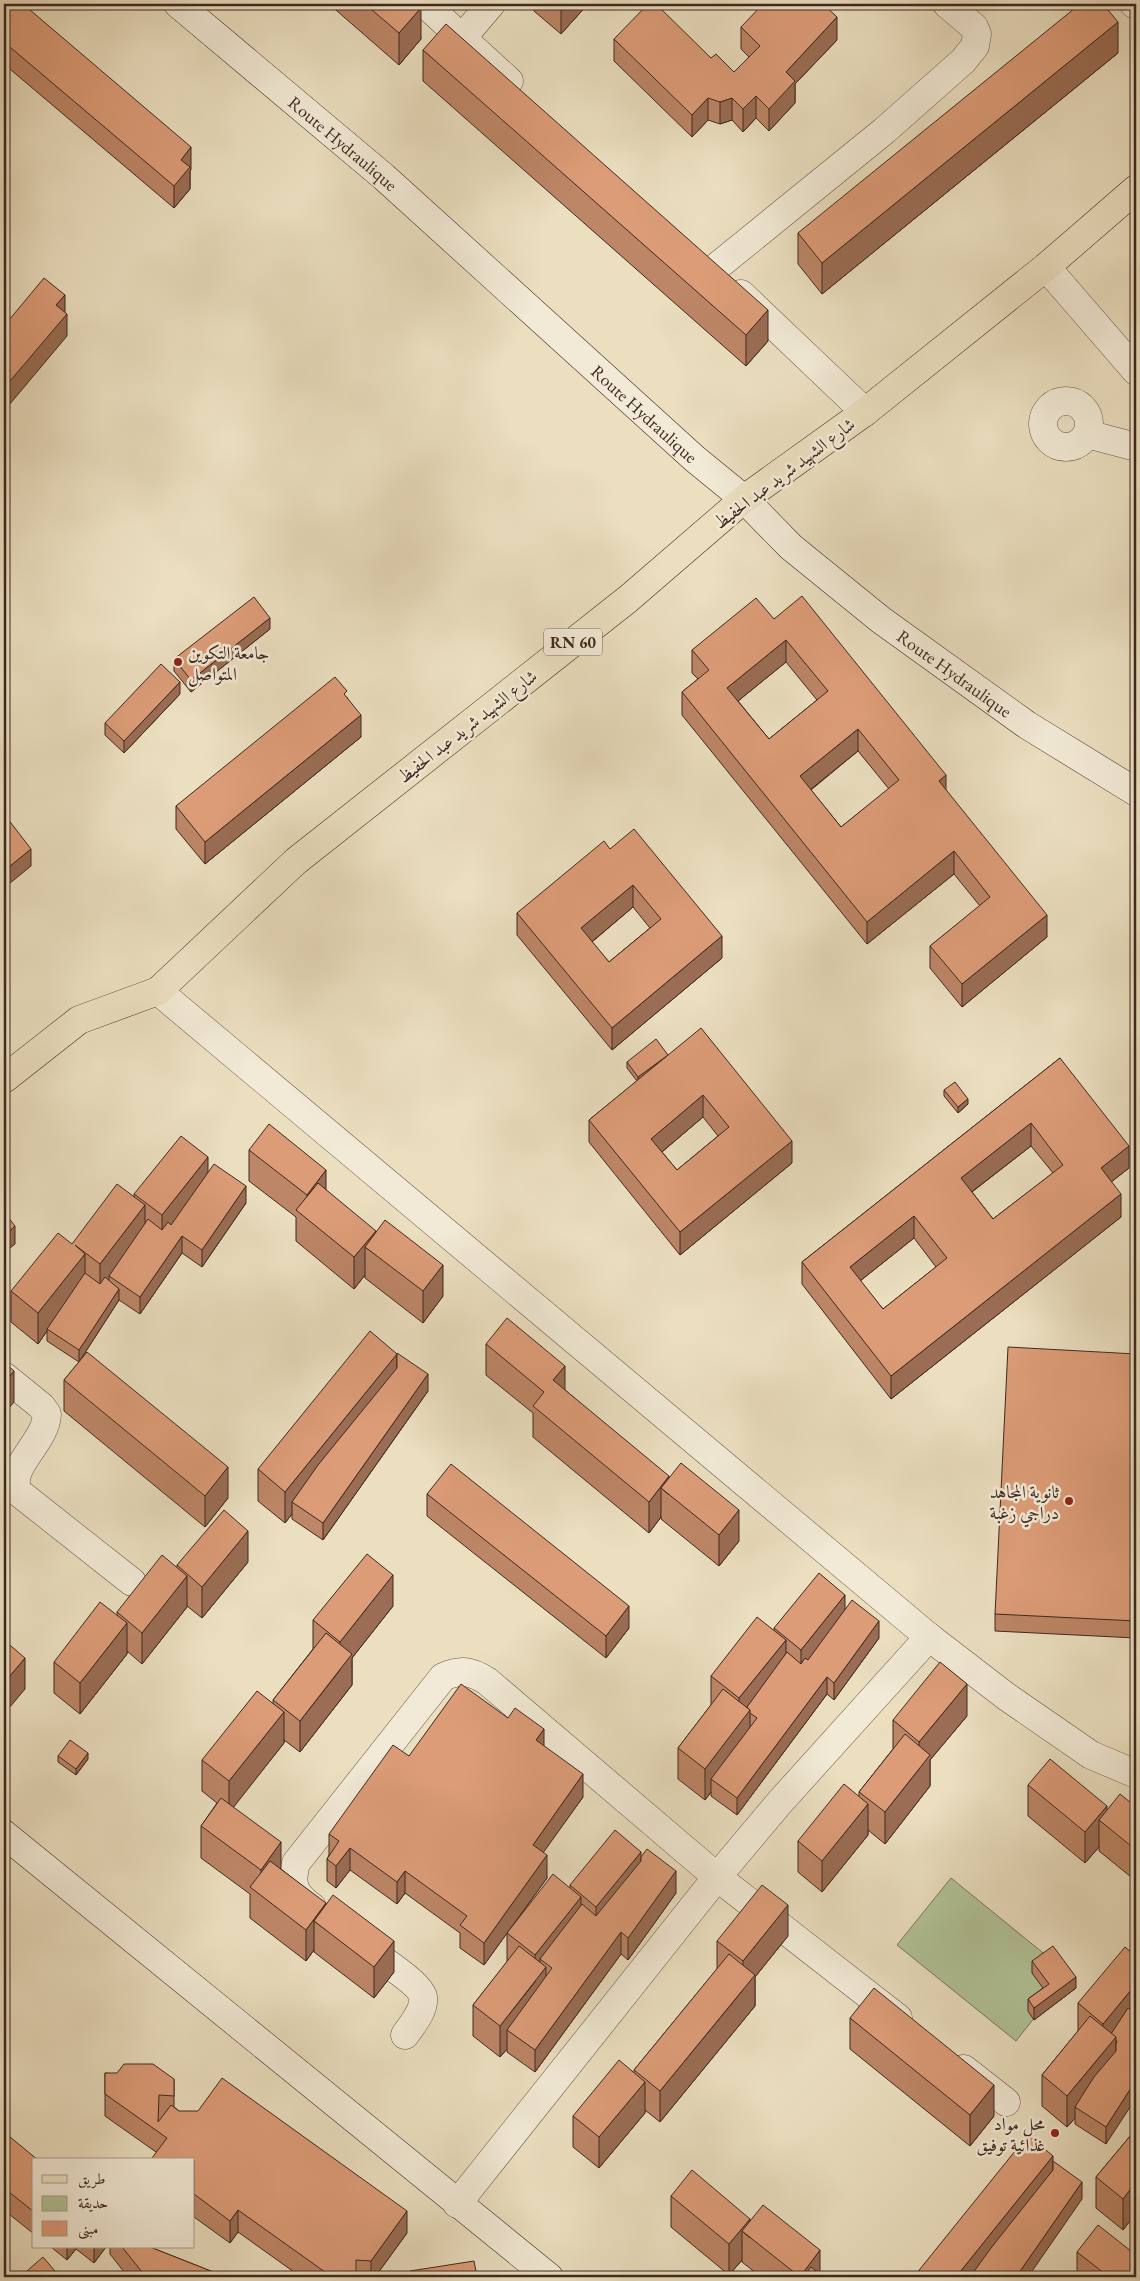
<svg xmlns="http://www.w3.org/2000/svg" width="1140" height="2281" viewBox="0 0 1140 2281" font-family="'EB Garamond',Amiri,serif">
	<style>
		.green { fill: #b1c397; stroke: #78765c }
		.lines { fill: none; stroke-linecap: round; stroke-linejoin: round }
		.minor-casing { stroke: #695648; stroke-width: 29 }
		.tertiary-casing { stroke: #695648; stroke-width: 29 }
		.secondary-casing { stroke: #3e2820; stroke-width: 29 }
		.primary-casing { stroke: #3e2820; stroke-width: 29 }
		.minor { stroke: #f2ead6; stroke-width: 28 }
		.tertiary { stroke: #f2ead6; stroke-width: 28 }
		.secondary { stroke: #f2ead6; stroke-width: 28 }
		.primary { stroke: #ebdfc0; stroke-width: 28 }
		.wall { fill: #bd8667; stroke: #3e2820; fill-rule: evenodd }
		.shaded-wall { fill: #9a6d54; stroke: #3e2820 }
		.building { fill: #dc9c78; stroke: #3e2820; fill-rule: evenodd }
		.poi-dot { fill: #8f2418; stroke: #f2ead6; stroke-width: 2 }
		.labels { text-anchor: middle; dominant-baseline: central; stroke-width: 5; stroke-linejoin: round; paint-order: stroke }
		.shield { fill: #f2ead6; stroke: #746257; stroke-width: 1 }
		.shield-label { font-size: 16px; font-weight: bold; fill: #3e2820 }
		.street-label { font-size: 18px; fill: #3e2820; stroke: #f2ead6 }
		.poi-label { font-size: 18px; fill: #3e2820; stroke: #f2ead6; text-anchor: end }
	</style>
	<rect width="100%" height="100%" fill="#ebdfc0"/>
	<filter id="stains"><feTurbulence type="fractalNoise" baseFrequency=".004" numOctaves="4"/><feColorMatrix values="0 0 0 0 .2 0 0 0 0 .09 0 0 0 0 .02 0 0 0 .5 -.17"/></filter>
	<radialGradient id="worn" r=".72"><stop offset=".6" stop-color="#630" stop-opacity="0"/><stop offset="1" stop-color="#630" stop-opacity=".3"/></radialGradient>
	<path class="green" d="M951,1878l118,96 -53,67 -119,-96z"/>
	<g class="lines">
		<g class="minor-casing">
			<g id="minor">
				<path d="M425,4l84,77"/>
				<path d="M1134,4l2,1"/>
				<path d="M462,38l29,-34"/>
				<path d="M1046,267l90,104"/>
				<path d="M714,269l170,-138 79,-70 12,-15 2,-12 -3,-7 -27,-23"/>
				<path d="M741,294l124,118"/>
				<circle cx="1066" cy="424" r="23"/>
				<path d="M1087,434l49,13"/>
				<path d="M4,1376l37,30 6,8c-1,29 -41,53 -29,78l114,90"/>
				<path d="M312,1907c-18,-13 -22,-23 -16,-44l147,-186c18,-8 28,-6 44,4l230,196 181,141"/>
				<path d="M364,1947c12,9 56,36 59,50 2,13 -11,28 -18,38"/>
				<path d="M964,2069l42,33"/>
				<path d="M457,2204l260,-327 63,-75 149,-165"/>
			</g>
		</g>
		<g class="tertiary-casing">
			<path id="tertiary" d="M158,991l771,646 78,60 84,58 45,19"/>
		</g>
		<g class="secondary-casing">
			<g id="secondary">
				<path id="s1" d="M178,4l206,173 311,282 49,40 47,48 90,73 146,105 109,67"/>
				<path d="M4,1834l545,443"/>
			</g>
		</g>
		<g class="primary-casing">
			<path id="primary" d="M4,1079l75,-59 79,-29 138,-130 332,-262 116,-100 121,-87 181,-145 90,-78"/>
		</g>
		<use href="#minor" class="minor"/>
		<use href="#tertiary" class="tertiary"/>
		<use href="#secondary" class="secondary"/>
		<use href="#primary" class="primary"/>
	</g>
	<g class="wall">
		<path d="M4,4l187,165 -1,2v18l-16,19 -170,-144z"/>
		<path d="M329,4h87l5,35 -22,26z"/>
		<path d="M534,4h54l-27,30 -27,-23z"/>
		<path d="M741,27l96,13 -42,44v19l-26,28 -13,-13 -13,14 -11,-12 -12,4 -12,-4 -16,17 -78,-76v-22l97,19 23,14 15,-15 -8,-8z"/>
		<path d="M423,50l345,291 -22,25 -323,-285z"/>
		<path d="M1118,53l-296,241 -24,-30v-31z"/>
		<path d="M774,619l172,171 101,147 -85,70 -32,-39v-22l50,-40 -26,-32 -87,70 -185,-229v-23l16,-13 -6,-6v-23zM786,662l31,38 -48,39 -31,-38zM858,751l31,38 -48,38 -30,-37z"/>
		<path d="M270,629l-79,63 -17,-21v-12z"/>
		<path d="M180,694l-56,59 -19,-18v-12z"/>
		<path d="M347,697l14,40 -156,127 -29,-35v-23z"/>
		<path d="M610,849l112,109 -110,92 -95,-115v-22zM633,907l17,21 -41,34 -17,-20z"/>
		<path d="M668,1056l124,107 -112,92 -91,-113v-22l48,-39 -10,-13v-6zM703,1117l15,19 -41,34 -15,-18z"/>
		<path d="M1060,1058l69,110 -18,14 10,35 -230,182 -89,-115v-22zM1031,1146l22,27 -60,46 -21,-27zM914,1238l22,29 -53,42 -23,-28z"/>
		<path d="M944,1090l24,14 -10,9 -14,-17z"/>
		<path d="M249,1150l77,40 50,43 67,63 -20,27 -58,-45v-3l-11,14 -58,-48v-24l-47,-36z"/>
		<path d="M208,1172l38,31 -44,64 -20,-14 -42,61 -21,-14 -40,62 149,136 -23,29 -141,-116v-31l15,-18 -32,-21v-10l-9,13 -27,-22v-31l61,-47 62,-47v-3z"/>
		<path d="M486,1344l79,46 104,88 70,63 -20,25 -58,-47v-2l-12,16 -116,-96v-24l-47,-38z"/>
		<path d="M1136,1354v284l-141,-7v-17z"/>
		<path d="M428,1391l-105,149 -31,-21v-5l-7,9 -27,-22v-32z"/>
		<path d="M427,1494l202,134 -23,30 -179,-142z"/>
		<path d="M248,1562l-46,56 -15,-12v1l-45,57 -15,-13v3l-47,60 -26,-21v-31l63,-46v-4l60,-45v-2z"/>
		<path d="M393,1606l-41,52v27l-52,67 -16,-12v3l-51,64 48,62 45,36 68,67 -20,26 -60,-46v-2l-8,11 -56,-43v-24l-49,-36v-32l16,-23 -15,-12v-31l71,-56v-4l40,-51v-29z"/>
		<path d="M845,1609l34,29 -45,62 -7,-6 -90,121 -26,-19v-4l-6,8 -27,-21v-31l33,-43v-29l63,-45v-3z"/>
		<path d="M967,1716l-37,44v26l-45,58 -17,-14v5l-46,57 -24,-20v-31l61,-45v-4l34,-43v-29z"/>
		<path d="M544,1746l39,51 -40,55 4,26 -38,53 61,-43v-3l71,-28 35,36 -48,67 -7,-6 -86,118 -28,-20v-3l-7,8 -27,-21v-31l34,-43v-29l-23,32 -24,-17v-15l-55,-40 -8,11 -47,-34 -14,18 -9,-7v-22l2,-4v-21l80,-78z"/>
		<path d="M58,1756l30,3 -12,16 -18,-13z"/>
		<path d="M1028,1785l79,25 29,-3v74l-37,-30v-4l-14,16 -57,-47z"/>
		<path d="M788,1936l-33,41v29l-95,116 -15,-12v3l-46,55 -26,-21v-31l61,-43v-3l83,-101v-28z"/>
		<path d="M1136,1956l-30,188 -31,-20v-6l-8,9 -25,-21v-31l36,-44v-28z"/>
		<path d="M1032,1961l44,27 -42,32 -6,-9v-12l15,-11 -11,-15z"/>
		<path d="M850,2018l144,98 -24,30 -120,-97z"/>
		<path d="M105,2073l69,6v28l5,4 228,122 -32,44h-74l-63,-45 -8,11 -36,-26v-57l-38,-8 -51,-36z"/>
		<path d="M1136,2129v84l-13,17 -27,-22v-31z"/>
		<path d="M4,2132l30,28v74l-30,-24z"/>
		<path d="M671,2196l79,25 74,56h-63l-19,-15v-2l-13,15 -58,-48z"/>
		<path d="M51,2247h55l-12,16 -18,-14 -9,11z"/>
		<path d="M110,2247h40l76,30h-98l-18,-23z"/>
		<path d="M1077,2252l59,25h-59z"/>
	</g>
	<g class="shaded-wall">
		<path d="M561,4h27l-27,30z"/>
		<path d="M421,8v31l-22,26v-32z"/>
		<path d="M837,17v23l-42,44v19l-26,28v-22l17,-37z"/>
		<path d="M1118,22v31l-296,241v-31z"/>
		<path d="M756,96v22l-13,14v-23z"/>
		<path d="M708,98v22l-16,17v-22z"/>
		<path d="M732,98v22l-12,4v-22z"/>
		<path d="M191,147v22l-1,2v18l-16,19v-22l7,-26z"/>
		<path d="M65,295v21l2,-2v22l-63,75v-23l52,-83z"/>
		<path d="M768,310v31l-22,25v-31z"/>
		<path d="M270,618v11l-79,63v-12z"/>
		<path d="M786,640v22l-59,48v-22z"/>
		<path d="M180,682v12l-56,59v-12z"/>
		<path d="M361,715v22l-156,127v-22z"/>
		<path d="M858,729v22l-58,47v-22z"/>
		<path d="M946,775v22l-7,-16z"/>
		<path d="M31,849v17l-27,22v-17z"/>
		<path d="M954,851v23l-87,70v-22z"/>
		<path d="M633,885v22l-52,44v-23z"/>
		<path d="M1047,915v22l-85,70v-23z"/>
		<path d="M722,936v22l-110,92v-22z"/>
		<path d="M668,1055v5l-30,23v-6z"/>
		<path d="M703,1095v22l-52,44v-22z"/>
		<path d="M968,1099v5l-10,9v-6z"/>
		<path d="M1031,1123v23l-70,54v-22z"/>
		<path d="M792,1141v22l-112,92v-23z"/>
		<path d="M1129,1146v22l-28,22v-22z"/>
		<path d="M208,1157v32l-46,58v-32z"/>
		<path d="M326,1170v31l-19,18v-24z"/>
		<path d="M246,1186v17l-44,64v-17z"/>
		<path d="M1121,1194v23l-230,182v-23z"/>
		<path d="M145,1205v31l-36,40v8l-9,11v-31z"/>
		<path d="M914,1216v22l-64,51v-22z"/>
		<path d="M15,1226v18l-11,9v-17z"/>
		<path d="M376,1231v24l-11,-8v28l-11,14v-32z"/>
		<path d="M182,1236v17l-42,61v-17z"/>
		<path d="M85,1254v31l-38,44v2l-9,13v-31z"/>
		<path d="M443,1265v31l-20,27v-32z"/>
		<path d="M119,1289v11l-40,62v-12z"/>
		<path d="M397,1354v31l-105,117v12l-7,9v-31z"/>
		<path d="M565,1366v31l-12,-17z"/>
		<path d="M14,1371v31l-10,12v-31z"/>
		<path d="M428,1374v17l-105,149v-17z"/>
		<path d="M228,1467v31l-23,29v-31z"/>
		<path d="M669,1476v19l-8,-7v29l-12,16v-31z"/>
		<path d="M739,1510v31l-20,25v-31z"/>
		<path d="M248,1531v31l-46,56v-31z"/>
		<path d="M393,1575v31l-41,52v27l-52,67v-31l40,-51v-28z"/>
		<path d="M187,1576v31l-45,57v-31z"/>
		<path d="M845,1595v31l-44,55v-31z"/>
		<path d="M629,1606v22l-23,30v-22z"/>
		<path d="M879,1621v17l-45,62v-17z"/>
		<path d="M127,1623v31l-47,60v-31z"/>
		<path d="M786,1640v31l-36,42v28l-39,38v13l-6,8v-31l34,-45v-26z"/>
		<path d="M25,1658v31l-21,25v-31z"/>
		<path d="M827,1677v17l-90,121v-17z"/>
		<path d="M967,1684v32l-37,44v26l-45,58v-32l34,-43v-27z"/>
		<path d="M284,1712v31l-55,70v-32z"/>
		<path d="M544,1729v22l-8,-11z"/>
		<path d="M88,1753v6l-12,16v-6z"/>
		<path d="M583,1774v23l-50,70v-22z"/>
		<path d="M868,1804v31l-46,57v-31z"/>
		<path d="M1107,1806v20l-8,-6v27l-14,16v-31z"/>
		<path d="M281,1842v31l-20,22v-25z"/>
		<path d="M350,1848v22l-14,18v-22z"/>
		<path d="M641,1852v32l-45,54v-31z"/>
		<path d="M547,1855v23l-63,87v-22z"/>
		<path d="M405,1871v22l-8,11v-22z"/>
		<path d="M676,1871v22l-48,67v-22z"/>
		<path d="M581,1897v31l-41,31v16l6,-8v31l-39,32v19l-7,8v-31l35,-44v-27z"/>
		<path d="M326,1903v27l-12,-9v29l-8,11v-31z"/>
		<path d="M788,1905v31l-33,41v29l-95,116v-31l83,-101v-29z"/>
		<path d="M621,1932v22l-86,118v-22z"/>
		<path d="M394,1941v31l-20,26v-31z"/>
		<path d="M1076,1977v11l-42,32v-12z"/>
		<path d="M1136,1984v32l-20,24v28l-41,39v11l-8,9v-31l36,-43v-29z"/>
		<path d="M1136,2080v18l-30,46v-17z"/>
		<path d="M645,2082v31l-46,55v-31z"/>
		<path d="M994,2085v31l-24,30v-31z"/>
		<path d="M1053,2156v31l-72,90h-25z"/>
		<path d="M1082,2182v17l-54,78h-12z"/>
		<path d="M1136,2182v31l-13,17v-31z"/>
		<path d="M238,2210v22l-8,11v-22z"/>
		<path d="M407,2211v22l-32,44h-4v-16z"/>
		<path d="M750,2219v19l-8,-7v29l-13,15v-31z"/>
		<path d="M67,2247h9v2l-9,11z"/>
		<path d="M94,2247h12l-12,16z"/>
		<path d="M820,2250v27h-20z"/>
	</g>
	<g class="building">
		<path d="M4,4h19l168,143 -10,13 9,7 -16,19 -170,-144z"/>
		<path d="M365,4h51l5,4 -22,25z"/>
		<path d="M648,4h8l55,54 5,-4 18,18 26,-26 -19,-19 22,-23h60l14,13 -51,55 9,9 -26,28 -13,-13 -13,13 -11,-11 -12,4 -12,-4 -16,17 -78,-76z"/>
		<path d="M1080,4h23l15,18 -296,241 -24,-30z"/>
		<path d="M446,24l322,286 -22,25 -323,-285z"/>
		<path d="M44,278l21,17 -9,10 11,9 -63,74v-62z"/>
		<path d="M802,596l144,179 -7,6 108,134 -85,69 -32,-38 60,-49 -36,-46 -87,71 -185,-230 27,-22 -17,-20 64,-52 18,21zM786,640l42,51 -59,48 -42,-51zM858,729l41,51 -58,47 -41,-51z"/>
		<path d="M254,597l16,21 -79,62 -17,-21z"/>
		<path d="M161,664l19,18 -56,59 -19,-18z"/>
		<path d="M335,677l12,14 -3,3 17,21 -156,127 -29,-36z"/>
		<path d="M4,814l27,35 -27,22z"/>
		<path d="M634,829l88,107 -110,92 -95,-115 87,-72 6,8zM633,885l28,34 -52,43 -28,-34z"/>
		<path d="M701,1028l91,113 -112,91 -91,-112zM703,1095l26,32 -52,43 -26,-31z"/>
		<path d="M656,1039l12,16 -30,22 -11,-15z"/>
		<path d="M1060,1058l69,88 -28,22 20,26 -230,182 -89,-114zM1031,1123l32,42 -70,54 -32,-41zM914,1216l33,42 -64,51 -33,-42z"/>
		<path d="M955,1082l13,17 -10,8 -14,-17z"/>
		<path d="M269,1124l57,46 -19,25 -58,-45z"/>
		<path d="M181,1136l27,21 -46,58 -28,-21z"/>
		<path d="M214,1164l32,22 -44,64 -20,-14 -42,61 -31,-21 39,-57 14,11 6,-8 3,3z"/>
		<path d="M318,1183l58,48 -22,26 -58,-47z"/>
		<path d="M117,1184l28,21 -45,59 -25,-19 10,9 -47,59 -27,-22 47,-58 14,11z"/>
		<path d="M4,1212l11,14 -11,10z"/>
		<path d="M385,1220l58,45 -20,26 -58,-44z"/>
		<path d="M85,1273l15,11 5,-7 14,12 -40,61 -32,-21z"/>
		<path d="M507,1318l58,48 -12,14 116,96 -20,26 -116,-96 11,-14 -58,-48z"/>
		<path d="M370,1331l27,23 -112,138 -27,-23z"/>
		<path d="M1008,1347l128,7v267l-141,-7z"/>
		<path d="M87,1352l141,115 -23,29 -141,-116z"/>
		<path d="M397,1353l31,21 -105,149 -31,-21 26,-37 79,-97z"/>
		<path d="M4,1362l10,9 -10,12z"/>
		<path d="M681,1463l58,47 -20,25 -58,-47z"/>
		<path d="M451,1464l178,142 -23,30 -179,-142z"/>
		<path d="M224,1510l24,21 -46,56 -25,-22z"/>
		<path d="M367,1554l26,21 -53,67 -27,-22z"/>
		<path d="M162,1555l25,21 -45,57 -25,-21z"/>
		<path d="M819,1573l26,22 -44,55 -27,-22z"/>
		<path d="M852,1600l27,21 -45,62 -7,-6 -90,121 -26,-19 46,-61 -7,-5v-3l-3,-3 40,-55 14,12 4,-6 3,2z"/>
		<path d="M100,1602l27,21 -47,60 -26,-21z"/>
		<path d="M757,1617l29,23 -47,58 -28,-22z"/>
		<path d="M326,1633l26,21 -52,67 -27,-21z"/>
		<path d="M4,1640l21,18 -21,25z"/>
		<path d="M940,1662l27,22 -48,58 -26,-22z"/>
		<path d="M461,1684l47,34 7,-10 29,21 -8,11 47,34 -50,71 14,10 -63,88 -24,-18 7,-9 -62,-45 -8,11 -47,-34 -14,18 -9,-7 12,-18 -10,-7 64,-89 16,11z"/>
		<path d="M723,1689l27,21 -45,59 -27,-21z"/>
		<path d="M257,1691l27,21 -55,69 -27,-21z"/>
		<path d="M905,1734l25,21 -45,57 -26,-20z"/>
		<path d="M70,1740l18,13 -12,16 -18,-13z"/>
		<path d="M1050,1759l57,47 -22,26 -57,-47z"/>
		<path d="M844,1784l24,20 -46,57 -24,-20z"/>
		<path d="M1120,1794l16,13v43l-37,-30z"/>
		<path d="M221,1798l60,44 -20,28 -60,-44z"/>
		<path d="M615,1830l26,22 -45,55 -26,-22z"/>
		<path d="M647,1849l29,22 -48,67 -7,-6 -86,118 -28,-20 45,-62 -12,-9 42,-55 14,12 45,-55v-4z"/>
		<path d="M270,1861l56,42 -20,27 -56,-43z"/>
		<path d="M553,1874l28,23 -46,58 -28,-22z"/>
		<path d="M762,1885l26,20 -45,56 -26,-20z"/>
		<path d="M333,1895l61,46 -20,26 -60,-46z"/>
		<path d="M519,1946l27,21 -46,59 -27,-21z"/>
		<path d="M1053,1946l23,31 -42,31 -6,-9 21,-15 -17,-23z"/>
		<path d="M1125,1947l11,9v28l-33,40 -25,-21z"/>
		<path d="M729,1954l26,21 -95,116 -26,-21z"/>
		<path d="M874,1988l120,97 -24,30 -120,-97z"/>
		<path d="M1128,2008l6,4 2,-4v72l-30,47 -31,-20 19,-30 22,-26v-7l1,-2 -1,-2v-3l-5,-3z"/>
		<path d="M1090,2016l26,21 -49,59 -25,-21z"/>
		<path d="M619,2060l26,22 -46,55 -26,-21z"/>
		<path d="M124,2064h29l21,15v17l-15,-1 -1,27 13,-17 8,6h19l24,-33 185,133 -36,50 -15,-1v13l-3,4h-21l-94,-67 -8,11 -36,-27v-34h-42v-2l15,-20 -62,-44v-21h12z"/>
		<path d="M1136,2129v53l-13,17 -27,-22z"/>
		<path d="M4,2132l34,28h-4v52l-30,-24z"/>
		<path d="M1028,2135l25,21 -97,121h-36l-4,-3z"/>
		<path d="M1053,2161l29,21 -66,95h-46l21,-29 62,-78z"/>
		<path d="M692,2170l58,49 -21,25 -58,-48z"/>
		<path d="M763,2205l57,45 -20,27 -58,-46z"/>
		<path d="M1098,2225l38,30v22h-27l-32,-25z"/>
		<path d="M122,2247h28l76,30h-80z"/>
		<path d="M43,2257l17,20h-40z"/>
		<path d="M474,2261l3,16h-66l-1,-6z"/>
		<path d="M811,2267l13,10h-21z"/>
	</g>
	<g class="poi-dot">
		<circle cx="178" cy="662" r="5"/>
		<circle cx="1069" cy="1501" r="5"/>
		<circle cx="1055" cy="2133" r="5"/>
	</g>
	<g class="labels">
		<rect class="shield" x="544" y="628.5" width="58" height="27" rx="4"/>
		<g class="shield-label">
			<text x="573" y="642">RN 60</text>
		</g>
		<g class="street-label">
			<text stroke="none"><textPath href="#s1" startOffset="216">Route Hydraulique</textPath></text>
			<text stroke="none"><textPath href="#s1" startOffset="621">Route Hydraulique</textPath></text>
			<text transform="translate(784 473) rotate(-37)">شارع الشهيد شريد عبد الحفيظ</text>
			<text stroke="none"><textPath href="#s1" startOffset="1026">Route Hydraulique</textPath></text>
			<text transform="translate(467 726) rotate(-38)">شارع الشهيد شريد عبد الحفيظ</text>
		</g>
		<g class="poi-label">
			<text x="188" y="652" text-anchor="start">جامعة التكوين<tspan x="188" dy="21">المتواصل</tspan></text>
			<text x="1059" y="1491">ثانوية المجاهد<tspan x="1059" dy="21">دراجي زغبة</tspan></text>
			<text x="1045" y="2123">محل مواد<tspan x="1045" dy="21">غذائية توفيق</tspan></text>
		</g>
	</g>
	<rect width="1140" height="2281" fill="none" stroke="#ebdfc0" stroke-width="20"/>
	<rect x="5" y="5" width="1130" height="2271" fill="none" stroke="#3e2820" stroke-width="2.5"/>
	<rect x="10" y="10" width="1120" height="2261" fill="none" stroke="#3e2820"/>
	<rect x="32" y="2158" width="162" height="90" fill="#f2ead6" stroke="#aa9c8d"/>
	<rect x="42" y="2175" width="25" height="8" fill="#ebdfc0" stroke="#aa9c8d"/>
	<text x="78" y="2184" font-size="15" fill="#3e2820">طريق</text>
	<rect x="42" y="2196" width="25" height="15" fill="#b1c397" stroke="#aa9c8d"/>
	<text x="78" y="2208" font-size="15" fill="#3e2820">حديقة</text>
	<rect x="42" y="2221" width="25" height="15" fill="#dc9c78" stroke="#aa9c8d"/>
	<text x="78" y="2234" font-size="15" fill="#3e2820">مبنى</text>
	<rect width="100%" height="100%" filter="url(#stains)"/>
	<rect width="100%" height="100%" fill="url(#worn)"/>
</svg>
